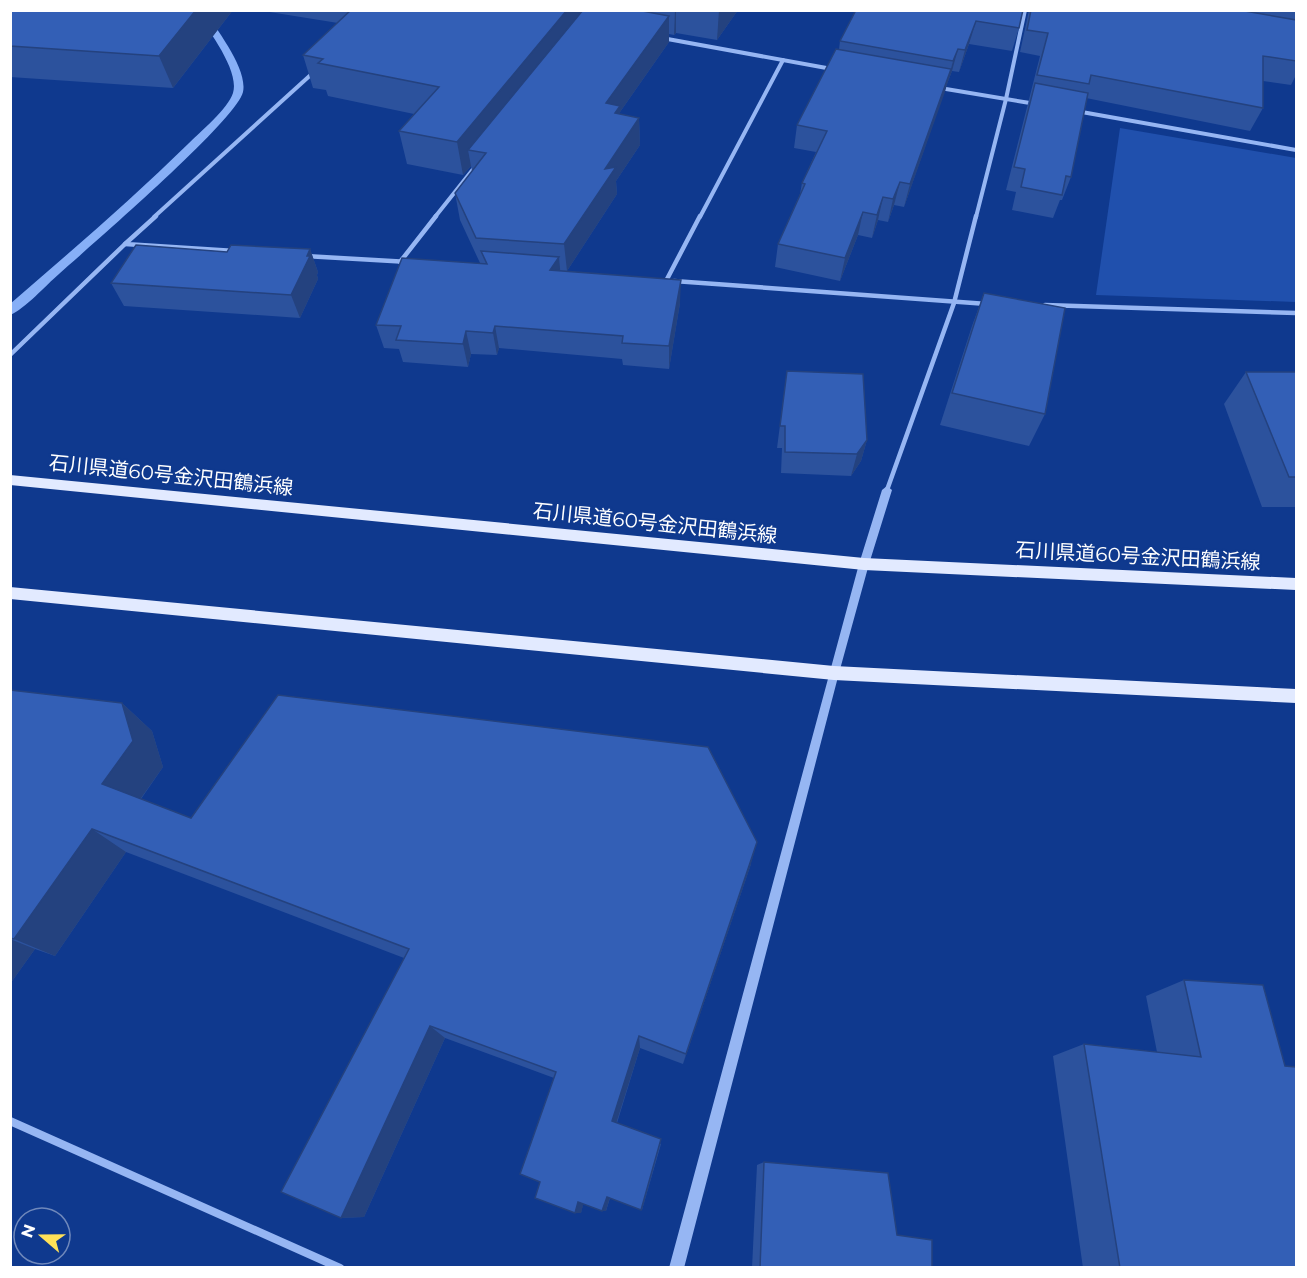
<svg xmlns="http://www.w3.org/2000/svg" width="1307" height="1278" viewBox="0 0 1307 1278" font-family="Montserrat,'Noto Sans JP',sans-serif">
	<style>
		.green { fill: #2050ad }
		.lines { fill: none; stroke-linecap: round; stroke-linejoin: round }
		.stream { fill: #87aff7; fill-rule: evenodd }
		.minor-far2 { stroke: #96b6f3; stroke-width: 4 }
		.minor-far1 { stroke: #96b6f3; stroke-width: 4.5 }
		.minor { stroke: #96b6f3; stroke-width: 8 }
		.tertiary { fill: #96b6f3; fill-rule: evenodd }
		.primary { fill: #e2eaff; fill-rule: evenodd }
		.wall { fill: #2c529d }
		.shaded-wall { fill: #24427f }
		.building { fill: #335fb6; stroke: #24427f; stroke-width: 1.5 }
		.labels { text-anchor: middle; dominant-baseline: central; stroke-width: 4.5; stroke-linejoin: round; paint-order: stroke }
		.street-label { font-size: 20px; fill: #fff; stroke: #0f398e }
	</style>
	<rect width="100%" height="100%" fill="#0f398e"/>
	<path class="green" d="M1120,128l176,30v144l-200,-7z"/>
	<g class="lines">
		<path class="stream" d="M196,10h9c11,20 43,58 38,82 -7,29 -154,155 -184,182 -13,11 -34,35 -49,41v-11c60,-52 121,-104 178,-160 12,-12 40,-35 45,-51 7,-23 -26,-64 -37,-83z"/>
		<g class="minor-far2">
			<path d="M662,38l170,31"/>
			<path d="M940,88l96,16"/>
			<path d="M1076,111l220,39"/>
			<path d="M154,217l161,-146"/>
			<path d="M435,217l39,-49"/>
			<path d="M700,217l83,-157"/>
			<path d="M976,217l30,-118 19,-89"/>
		</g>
		<g class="minor-far1">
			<path d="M156,216l-31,28 110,7"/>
			<path d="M305,256l104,6"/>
			<path d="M400,262l36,-46"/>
			<path d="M666,281l34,-65"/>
			<path d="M674,281l313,23"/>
			<path d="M1045,305l251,8"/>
			<path d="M10,355l115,-111"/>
			<path d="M887,490l67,-187 22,-87"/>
		</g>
		<path class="minor" d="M10,1121l330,147"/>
		<path class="tertiary" d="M887,486l5,4 -23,74 -30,109 -155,595h-15l190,-704 23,-74z"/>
		<g class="primary">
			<path d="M10,475l854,83 432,20v12l-432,-20 -854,-85z"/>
			<path d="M10,587l824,79 462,23v14l-462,-23 -824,-81z"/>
		</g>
	</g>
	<g class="wall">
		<path d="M10,10h223l-60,78 -163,-11z"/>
		<path d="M257,10h481l-21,30 -41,-7 -2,2 -5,-1v8l-49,70v2l19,4 1,27 -24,36 1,13 -50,77 113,32 -11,66 -46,-4 -1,-6 -123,-11 -2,7 -26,-1 -3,13 -65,-5 -4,-13 -15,-1 -8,-23 104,-62 -20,-43 -5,-27 17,-22 -1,-5 -8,9 -56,-11 -8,-33 15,-17 -86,-18 -2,-6 -13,-2 -10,-33 35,-32z"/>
		<path d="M1023,10l-4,18 -7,23 -43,-7 -10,28 -7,-1 -5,13 -43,123 -10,-2 -6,17 -10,-2 -6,18 -14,-3 -18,46 -65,-14 3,-23 22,-50 2,-11 14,-31 -22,-4 3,-23 42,-76 1,-8z"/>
		<path d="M1029,10h267v65l-5,10 -28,-4v27l-13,23 -164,-33 -15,79 -9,23h-2l-7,18 -41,-8 4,-18 -10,-2 34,-134 -20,-4z"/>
		<path d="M310,249l8,23 -1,3 1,4 -18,39 -176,-12 -13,-23 116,-31z"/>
		<path d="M984,293l61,121 -16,32 -89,-21 32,-99z"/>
		<path d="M787,371l80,69 -6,21 -10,15 -70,-3 1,-25h-5z"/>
		<path d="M1246,372h50v135h-34l-38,-103z"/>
		<path d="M10,690l112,13 30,28 11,36 -22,32 50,19 560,46 -68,200 -43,-16 -23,75 44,21 -19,66 -32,-12 -4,13h-4l-19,-7 -2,9 -41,-31 14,-104 -109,-40 -81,179 -23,1 63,-260 -278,-106 -71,104 -20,-7 -25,35z"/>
		<path d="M1184,980l101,86 11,202h-213l-30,-212 31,-12 73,8 -11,-56z"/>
		<path d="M764,1162l168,106h-180l5,-103z"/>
	</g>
	<g class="shaded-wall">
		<path d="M196,10h37l-60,78 -14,-32z"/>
		<path d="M567,10h14l1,17 -114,123 3,16 -8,9 -6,-33z"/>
		<path d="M675,10h1v23l-2,2z"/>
		<path d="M719,10h19l-21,30z"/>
		<path d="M669,16v26l-49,70v21l-14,-30z"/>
		<path d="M976,21l-7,23 -10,28 6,-22z"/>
		<path d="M958,49l-6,22 -5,13 6,-23z"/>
		<path d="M951,69l-6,23 -41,115 6,-23z"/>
		<path d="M639,118l1,27 -24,36 1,13 -50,77 -3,-27 41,-75z"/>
		<path d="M900,182l-6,23 -6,17 5,-23z"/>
		<path d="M883,197l-5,23 -6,18 5,-23z"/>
		<path d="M863,212l-5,23 -18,46 5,-23z"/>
		<path d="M310,249l8,23 -1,3 1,4 -18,39 -9,-23z"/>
		<path d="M559,257l2,23 -11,-10z"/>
		<path d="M681,280l-1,23 -11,66v-23z"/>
		<path d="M495,326l4,22 -2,7 -4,-22z"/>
		<path d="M466,331l5,23 -3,13 -5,-23z"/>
		<path d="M867,440l-6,21 -10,15 6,-22z"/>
		<path d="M122,703l30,28 11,36 -29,41 -32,-24z"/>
		<path d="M92,829l34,23 -71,104 -41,-17z"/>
		<path d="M757,842l-6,22 -68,200 3,-10z"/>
		<path d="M10,939l25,10 -25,35z"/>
		<path d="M430,1026l15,12 -81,179 -23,1z"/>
		<path d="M639,1036l1,12 -25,79 -3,-6z"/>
		<path d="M661,1139l-19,71h-1z"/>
		<path d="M607,1197h3l-4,14h-4z"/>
		<path d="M578,1202h6l-3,11h-6z"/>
	</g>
	<g class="building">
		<path d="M10,10h186l-37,46 -149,-10z"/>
		<path d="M351,10h216l-110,132 -58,-11 40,-44 -121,-24 5,-4 -20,-4z"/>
		<path d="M583,10h54l32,6 -63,87 14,3 -5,7 24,5 -34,51 11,-2 -52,77 -88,-6 -21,-45 31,-40 -18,-3z"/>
		<path d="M856,10h167l-4,18 -43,-7 -11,29 -7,-1 -5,12 -113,-20z"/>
		<path d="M1031,10h208l57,10v41l-33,-5v52l-172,-33 -2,9 -52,-9 11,-42 -21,-3z"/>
		<path d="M836,49l115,20 -41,115 -10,-2 -7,17 -10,-2 -6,18 -14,-3 -18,46 -67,-14 27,-60 -3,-1 25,-52 -30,-6z"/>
		<path d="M1035,83l53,10 -17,84 -5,-1 -4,19 -41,-8 4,-18 -11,-2z"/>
		<path d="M136,245l91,7 4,-7 79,4 -3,7h3l-19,39 -180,-12z"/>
		<path d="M481,251l78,6 -9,13 131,10 -12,66 -47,-3 1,-7 -128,-10 -2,7 -27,-2 -3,13 -67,-4 5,-14 -25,-1 26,-67 85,6z"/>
		<path d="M984,293l81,15 -20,106 -93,-21z"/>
		<path d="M787,371l76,3 4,66 -10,14 -72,-2v-26h-5z"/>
		<path d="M1246,372h50v105h-7z"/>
		<path d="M10,690l112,13 11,38 -31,43 89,34 87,-123 430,52 49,95 -71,212 -47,-18 -27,85 49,18 -20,71 -34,-13 -5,14 -24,-9 -3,11 -40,-15 5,-16 -20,-8 36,-102 -126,-46 -89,192 -60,-26 128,-243 -317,-120 -78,110 -4,-1z"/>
		<path d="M1184,980l79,5 22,81 11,1v201h-176l-36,-224 117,13z"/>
		<path d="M764,1162l124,11 9,62 35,5v28h-172z"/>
	</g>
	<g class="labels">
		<g class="street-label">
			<text transform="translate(171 475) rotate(6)">石川県道60号金沢田鶴浜線</text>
			<text transform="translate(655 523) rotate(6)">石川県道60号金沢田鶴浜線</text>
			<text transform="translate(1138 556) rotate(3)">石川県道60号金沢田鶴浜線</text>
		</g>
	</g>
	<rect width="1307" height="1278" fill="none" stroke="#ffffff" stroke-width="24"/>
	<g transform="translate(42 1236) rotate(290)"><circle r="28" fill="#0f398e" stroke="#6f88bb" stroke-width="1.5"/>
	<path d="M0-4.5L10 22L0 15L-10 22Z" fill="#ffe158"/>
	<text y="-9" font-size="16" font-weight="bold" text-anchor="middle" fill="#ffffff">N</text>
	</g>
</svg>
